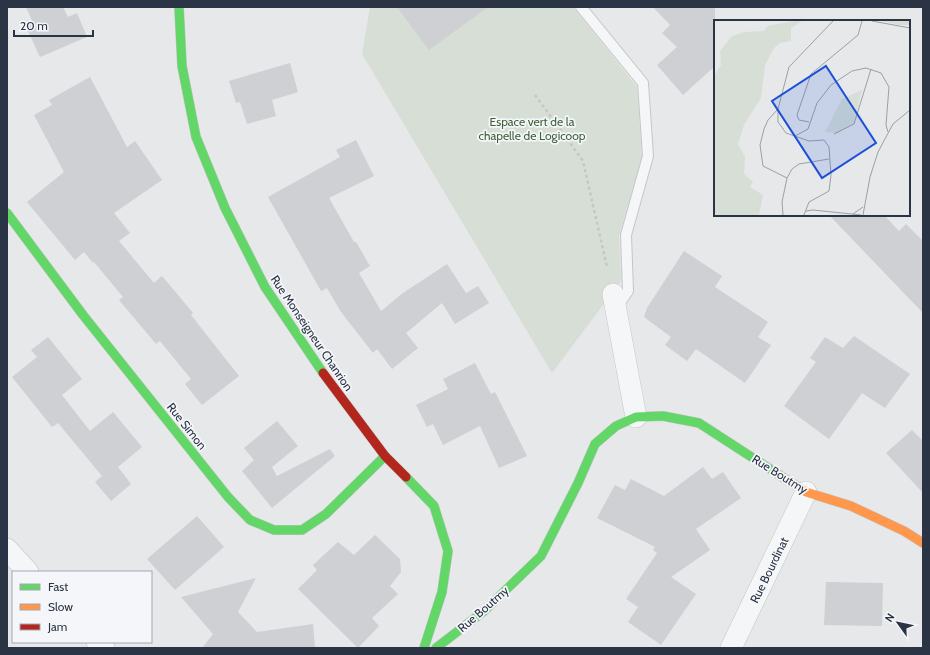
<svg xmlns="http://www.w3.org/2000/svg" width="930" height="655" viewBox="0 0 930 655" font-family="Cabin,sans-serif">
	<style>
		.green { fill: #d6ded6 }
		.building { fill: #ced0d3 }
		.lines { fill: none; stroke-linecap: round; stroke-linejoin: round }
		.lane-casing { stroke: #c4c6c8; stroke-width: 12 }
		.street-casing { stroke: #c4c6c8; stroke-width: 22 }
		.fast-casing { stroke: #c4c6c8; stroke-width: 10 }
		.slow-casing { stroke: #c4c6c8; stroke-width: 10 }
		.jam-casing { stroke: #c4c6c8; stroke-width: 10 }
		.path { stroke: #c5c6ca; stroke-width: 2.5; stroke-dasharray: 3 3; stroke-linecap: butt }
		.lane { stroke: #f5f6f7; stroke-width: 10 }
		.street { stroke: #f5f6f7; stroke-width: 21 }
		.fast { stroke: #63d668; stroke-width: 9 }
		.slow { stroke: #ff974d; stroke-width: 9 }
		.jam { stroke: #b3261e; stroke-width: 9 }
		.labels { text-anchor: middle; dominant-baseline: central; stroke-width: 3.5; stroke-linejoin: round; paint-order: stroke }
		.park-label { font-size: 12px; fill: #3f6138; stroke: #f4f6f9 }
		.street-label { font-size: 12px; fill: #2b3445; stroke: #f4f6f9 }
		.inset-road { fill: none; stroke: #9ba0a8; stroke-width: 1 }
		.view { fill: #1d4ed8; fill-opacity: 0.15; stroke: #1d4ed8; stroke-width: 2 }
		.inset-edge { fill: none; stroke: #2b3445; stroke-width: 2 }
	</style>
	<rect width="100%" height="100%" fill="#e6e8ea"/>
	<path class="green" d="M370,7h203l64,80 5,71 -23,78 2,45 -69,92 -190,-319z"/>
	<g class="building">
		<path d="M26,7h37l5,10 9,-4 10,24 -47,20 -14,-30 7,-4z"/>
		<path d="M397,7h91l-59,43z"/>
		<path d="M653,7h62v59l-32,29 -26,-30 20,-18 -15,-14 8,-8z"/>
		<path d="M290,63l8,29 -26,8 4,16 -29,8 -7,-22 -4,1 -7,-22z"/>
		<path d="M90,77l37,70 8,-6 27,39 -48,33 16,20 -11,8 35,42 8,-7 31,37 -2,2 48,61 -37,29 -17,-21 6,-5 -31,-38 -4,3 -37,-44 4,-3 -29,-35 -1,1 -9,-11 -9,8 -48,-58 37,-30 -30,-57 18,-10 -3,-5z"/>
		<path d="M356,140l18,36 -45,22 25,44h2l14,24 -11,7 22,38 22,-18 44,-29 19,29 12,-7 11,17 -34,21 -13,-21 -36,30 12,15 -26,21 -15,-20 -4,4 -32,-41 -14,-24 -6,3 -53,-94 72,-40 -4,-7z"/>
		<path d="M829,215h55l15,16 7,-7 17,17v72z"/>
		<path d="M684,251l38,25 -7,11 53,35 -10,15 13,8 -26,38 -49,-34 -9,12 -22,-16 6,-8 -27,-20 3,-9z"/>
		<path d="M854,336l56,38 -25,34 -23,-15 -33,46 -45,-33 32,-44 -6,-4 15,-21 18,11z"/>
		<path d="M48,337l34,42 -20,16 28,36 23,-19 29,35 -24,20 13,17 -20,17 -16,-19 7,-6 -44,-53 -6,4 -40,-50 25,-20 -6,-7z"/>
		<path d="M475,363l16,31 4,-2 32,64 -28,12 -19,-42 -37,19 -10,-21 -6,3 -11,-22 32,-16 -5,-10z"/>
		<path d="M277,421l21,25 -26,21 5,9 53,-27 5,7 -63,52 -30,-37 12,-11 -10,-12z"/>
		<path d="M912,430l11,11v52l-37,-40z"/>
		<path d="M703,467l9,12 11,-7 18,26 -45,31 14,21 -39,27 25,17 -35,51 -33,-23 10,-15 -12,-8 31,-46 -4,-3 2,-3 -58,-29 18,-33 10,5 6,-11 33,17z"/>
		<path d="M197,516l27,31 -49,43 -28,-31z"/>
		<path d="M375,535l25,24 1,13 -11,14 8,8 -26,24 7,8 -21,22 -60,-59 19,-19 -4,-5 25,-23 16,13z"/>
		<path d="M256,578l-18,34 19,20 56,-8 2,24h-113l11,-14 -32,-37z"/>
		<path d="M826,582l57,1 -1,43 -58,-1z"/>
	</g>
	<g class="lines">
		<g class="lane-casing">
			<path id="lane" d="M581,7l62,76 5,73 -22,79 2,56 -12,17"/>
		</g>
		<g class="street-casing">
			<g id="street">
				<path d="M613,294l23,123"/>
				<path d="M7,549l21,23"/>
				<path d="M97,642l7,6"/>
				<path d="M731,648l75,-156"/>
			</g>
		</g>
		<g class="fast-casing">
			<g id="fast">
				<path d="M179,7l3,59 14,71 29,71 40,79 58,86"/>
				<path d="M7,213l76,102 145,182 22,23 24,10h28l24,-16 59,-58"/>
				<path d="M406,477l28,29 14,45 -6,41 -18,56"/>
				<path d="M436,648l48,-37 57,-55 37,-73 17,-39 21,-18 20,-9 27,-1 36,7 88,57"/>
			</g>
		</g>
		<g class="slow-casing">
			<path id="slow" d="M787,480l19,12 45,14 53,25 19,12"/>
		</g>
		<g class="jam-casing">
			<path id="jam" d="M323,373l62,83 21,21"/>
		</g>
		<path class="path" d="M535,95l48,66 24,106"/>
		<use href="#lane" class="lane"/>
		<use href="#street" class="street"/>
		<use href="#fast" class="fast"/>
		<use href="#slow" class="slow"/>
		<use href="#jam" class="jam"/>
	</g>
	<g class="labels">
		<g class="park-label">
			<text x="532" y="121">Espace vert de la<tspan x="532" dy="14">chapelle de Logicoop</tspan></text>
		</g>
		<g class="street-label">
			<text transform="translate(312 333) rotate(56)">Rue Monseigneur Chanrion</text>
			<text transform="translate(187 426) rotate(52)">Rue Simon</text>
			<text transform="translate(780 474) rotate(32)">Rue Boutmy</text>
			<text transform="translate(769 570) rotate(-64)">Rue Bourdinat</text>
			<text transform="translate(483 609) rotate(-41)">Rue Boutmy</text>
		</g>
	</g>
	<g transform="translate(714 20)">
		<rect width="196" height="196" fill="#e6e8ea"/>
		<path d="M80,1h8l-11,7v13l-11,2 -6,5 -9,17 -4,33 -17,27 -6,19 7,13 -1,17 9,8 -3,5 13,8 -4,20h-45v-139l7,-11 -1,-14 12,-15 13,-4 19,-1 4,-5zM169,1h27v4h-11zM148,70l-8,33 -17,10 -12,-1 17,-33z" fill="#d6ded6"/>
		<path class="inset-road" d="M158,1l38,7M64,89l-10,11 -4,9 -4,16 3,21 24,12 5,-9 7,-5 30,-5M95,102l-10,-2 -2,-5 14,-41 47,-39 4,-14M120,114l20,-10 17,-55M81,116l13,-7 9,-26 14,-18 21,-14 14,-3 15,5 8,14 -3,38 2,7M92,191l7,-1 48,5M139,194l10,-7M69,195l-1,-13 5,-24M90,195l5,-13 20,-11 2,-16 -2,-28 -5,-7 -15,1 -23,-8 -8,-11v-13l11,-42 44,-46M149,195l7,-38 8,-25 15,-28 17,-14"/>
		<path class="view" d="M112,46l50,77 -54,35 -50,-77z"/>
		<rect width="196" height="196" class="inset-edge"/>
	</g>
	<rect width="930" height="655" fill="none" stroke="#2b3445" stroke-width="16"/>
	<rect x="12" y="571" width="140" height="72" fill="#f4f6f9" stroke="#a4a8b1"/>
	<rect x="20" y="584" width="20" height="6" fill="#63d668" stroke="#a4a8b1"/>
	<text x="48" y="591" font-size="12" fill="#2b3445">Fast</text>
	<rect x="20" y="604" width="20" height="6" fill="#ff974d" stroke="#a4a8b1"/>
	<text x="48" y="611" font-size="12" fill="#2b3445">Slow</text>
	<rect x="20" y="624" width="20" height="6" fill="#b3261e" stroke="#a4a8b1"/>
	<text x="48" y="631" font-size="12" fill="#2b3445">Jam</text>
	<g transform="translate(898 623) rotate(303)" stroke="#f4f6f9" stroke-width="3" paint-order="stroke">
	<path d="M0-3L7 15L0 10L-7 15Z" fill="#2b3445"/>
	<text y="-6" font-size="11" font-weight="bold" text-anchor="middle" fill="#2b3445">N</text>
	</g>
	<path d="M14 30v6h79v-6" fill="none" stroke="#2b3445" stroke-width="2"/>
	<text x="20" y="30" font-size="12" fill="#2b3445" stroke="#f4f6f9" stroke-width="3" paint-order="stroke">20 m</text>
</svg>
